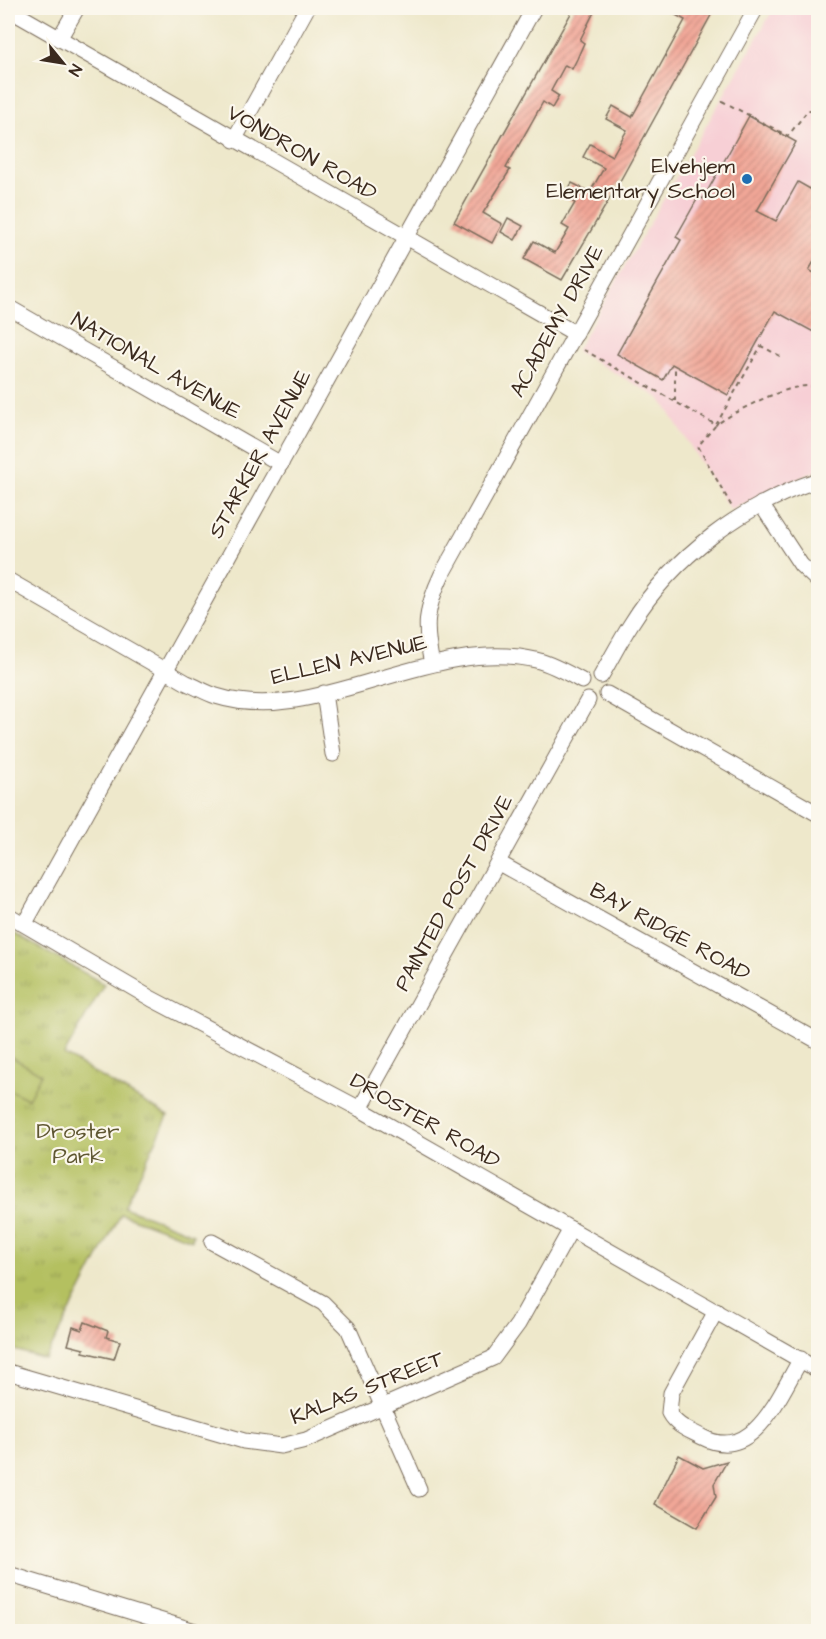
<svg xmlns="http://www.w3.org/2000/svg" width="826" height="1639" viewBox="0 0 826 1639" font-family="'Architects Daughter',sans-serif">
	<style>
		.built { fill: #f7cfd5 }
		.park { fill: url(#park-tufts); stroke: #787540; stroke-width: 1.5 }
		.pitch { fill: #b4c061; stroke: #787540; stroke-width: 1.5 }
		.building { fill: url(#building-hatch) }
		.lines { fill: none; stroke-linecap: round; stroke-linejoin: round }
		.minor-casing { stroke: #7a6c5b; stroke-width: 17 }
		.path { stroke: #7a6c5b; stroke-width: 2; stroke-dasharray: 4.5 4.5; stroke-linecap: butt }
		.minor { stroke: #fff; stroke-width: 15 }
		.poi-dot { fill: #1f6fb2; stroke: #fbf7ec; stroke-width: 2 }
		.labels { text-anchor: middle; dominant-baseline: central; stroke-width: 4.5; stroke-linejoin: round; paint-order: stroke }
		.street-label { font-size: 22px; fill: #3b2a1e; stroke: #fbf7ec }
		.poi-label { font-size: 22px; fill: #3b2a1e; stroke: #fbf7ec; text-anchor: end }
		.park-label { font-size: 22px; fill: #5f5732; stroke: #fbf7ec }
	</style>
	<defs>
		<pattern id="park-tufts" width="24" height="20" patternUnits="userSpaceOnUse" patternTransform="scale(1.5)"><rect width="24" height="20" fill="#b4c061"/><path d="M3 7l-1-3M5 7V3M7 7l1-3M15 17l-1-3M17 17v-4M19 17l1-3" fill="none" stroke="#949c4f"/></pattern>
		<pattern id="building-hatch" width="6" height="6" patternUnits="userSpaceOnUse" patternTransform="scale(1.5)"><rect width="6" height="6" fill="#f2a798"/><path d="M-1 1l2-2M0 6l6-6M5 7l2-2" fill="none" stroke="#c5887b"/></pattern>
	</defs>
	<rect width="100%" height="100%" fill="#fbf7ec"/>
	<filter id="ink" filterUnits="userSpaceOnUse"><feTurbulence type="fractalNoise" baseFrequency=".0167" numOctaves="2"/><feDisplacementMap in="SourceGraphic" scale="12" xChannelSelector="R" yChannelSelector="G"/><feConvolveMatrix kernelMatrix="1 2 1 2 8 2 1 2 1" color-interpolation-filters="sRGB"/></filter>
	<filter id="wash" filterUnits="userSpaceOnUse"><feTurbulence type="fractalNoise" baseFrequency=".008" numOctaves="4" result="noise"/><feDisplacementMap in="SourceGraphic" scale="24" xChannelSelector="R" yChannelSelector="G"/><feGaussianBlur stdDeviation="1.35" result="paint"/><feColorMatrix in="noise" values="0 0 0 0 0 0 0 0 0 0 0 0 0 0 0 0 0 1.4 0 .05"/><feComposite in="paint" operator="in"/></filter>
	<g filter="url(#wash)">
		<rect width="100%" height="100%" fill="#eee8cb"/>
		<path class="built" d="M774,8h44v462l-88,40 -69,-111 -85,-48z"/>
		<path class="park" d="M8,930l96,54 -40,71 104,61 -44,91 69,27 -1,6 -71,-26 -76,145 -37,-11z"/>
		<path class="pitch" d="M8,1055l33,19 -13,25 -20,-10z"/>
		<g id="blocks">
			<g class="building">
				<path d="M574,8h22l-16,32 4,3 -7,16 -5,10 -7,-4 -14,26 8,5 -7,12 -9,-6 -37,66 4,2 -27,43 19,11 -10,19 -38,-21z"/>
				<path d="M663,8h52l-95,173 -58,99 -38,-21 10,-18 21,12 14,-24 -7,-4 13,-22 -11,-6 8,-14 18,9 14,-24 -21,-11 7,-13 22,12 15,-26 -21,-11 7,-13 19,11 53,-97z"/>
				<path d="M749,116l47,26 -39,69 19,10 22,-39 21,12v59l-10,17 10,6v59l-44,-24 -47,84 -56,-31 -9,16 -46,-26 64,-114 -5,-3 23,-41 4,3z"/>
				<path d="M508,218l15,8 -8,14 -14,-8z"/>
				<path d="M85,1322l23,9 -2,6 14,4 -6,18 -31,-7 1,-3 -16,-4 5,-18 9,3z"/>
				<path d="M679,1455l24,13 24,-7 -13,23 2,13 -19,31 -42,-24z"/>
			</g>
		</g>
	</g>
	<g filter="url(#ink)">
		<use href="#blocks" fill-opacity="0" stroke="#7a6c5b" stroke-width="1.5"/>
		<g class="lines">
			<g class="minor-casing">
				<g id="minor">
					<path d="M8,9l568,325"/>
					<path d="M59,39l18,-31"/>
					<path d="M234,140l73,-132"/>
					<path d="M8,307l273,157"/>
					<path d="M761,504l40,61 17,16"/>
					<path d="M8,580l179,103c10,4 19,10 29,13 100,32 213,-61 320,-36 16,4 32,13 46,21"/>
					<path d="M432,664c-8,-38 -7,-54 10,-90l314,-566"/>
					<path d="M601,676c10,-17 19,-35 30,-52 42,-68 112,-119 187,-144"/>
					<path d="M324,693l9,61"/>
					<path d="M607,694l211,120"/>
					<path d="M499,863l319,178"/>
					<path d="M8,915l144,84 208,110 458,261"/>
					<path d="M25,923l509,-915"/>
					<path d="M360,1109l228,-409"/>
					<path d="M212,1242l111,61 25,25 71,161"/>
					<path d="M716,1311l-45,82 -2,20c7,13 20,17 33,24 52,27 77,-42 99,-78"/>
					<path d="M8,1372l236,69 37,5 25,-6 187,-82 25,-34 53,-95"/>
					<path d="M8,1574l190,58"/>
				</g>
			</g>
			<g class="path">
				<path d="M722,101l66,35 20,-26 10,1"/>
				<path d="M584,350l132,75 -18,21 34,61"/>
				<path d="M780,356l-19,-10 -45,79c17,-13 83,-48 102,-37"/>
				<path d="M675,401v-36"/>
			</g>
			<use href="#minor" class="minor"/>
		</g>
	</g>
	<circle class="poi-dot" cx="747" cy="179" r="6"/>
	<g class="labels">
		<g class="street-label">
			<text transform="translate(302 153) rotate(30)">VONDRON ROAD</text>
			<text transform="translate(557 321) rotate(-61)">ACADEMY DRIVE</text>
			<text transform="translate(156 366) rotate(30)">NATIONAL AVENUE</text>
			<text transform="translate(260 454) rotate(-61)">STARKER AVENUE</text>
			<text transform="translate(349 660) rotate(-13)">ELLEN AVENUE</text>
			<text transform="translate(454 893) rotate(-61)">PAINTED POST DRIVE</text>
			<text transform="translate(670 932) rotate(29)">BAY RIDGE ROAD</text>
			<text transform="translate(425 1121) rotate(30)">DROSTER ROAD</text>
			<text transform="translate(367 1388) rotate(-22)">KALAS STREET</text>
		</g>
		<g class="poi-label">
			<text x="735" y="166">Elvehjem<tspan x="735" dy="25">Elementary School</tspan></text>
		</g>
		<g class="park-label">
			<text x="78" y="1131">Droster<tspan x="78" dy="25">Park</tspan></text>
		</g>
	</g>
	<rect width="826" height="1639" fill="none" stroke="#fbf7ec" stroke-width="30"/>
	<g transform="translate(63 63) rotate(120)" stroke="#fbf7ec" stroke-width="4.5" paint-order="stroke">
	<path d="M0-4.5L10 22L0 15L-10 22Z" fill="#3b2a1e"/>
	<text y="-9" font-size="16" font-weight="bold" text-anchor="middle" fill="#3b2a1e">N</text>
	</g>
</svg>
